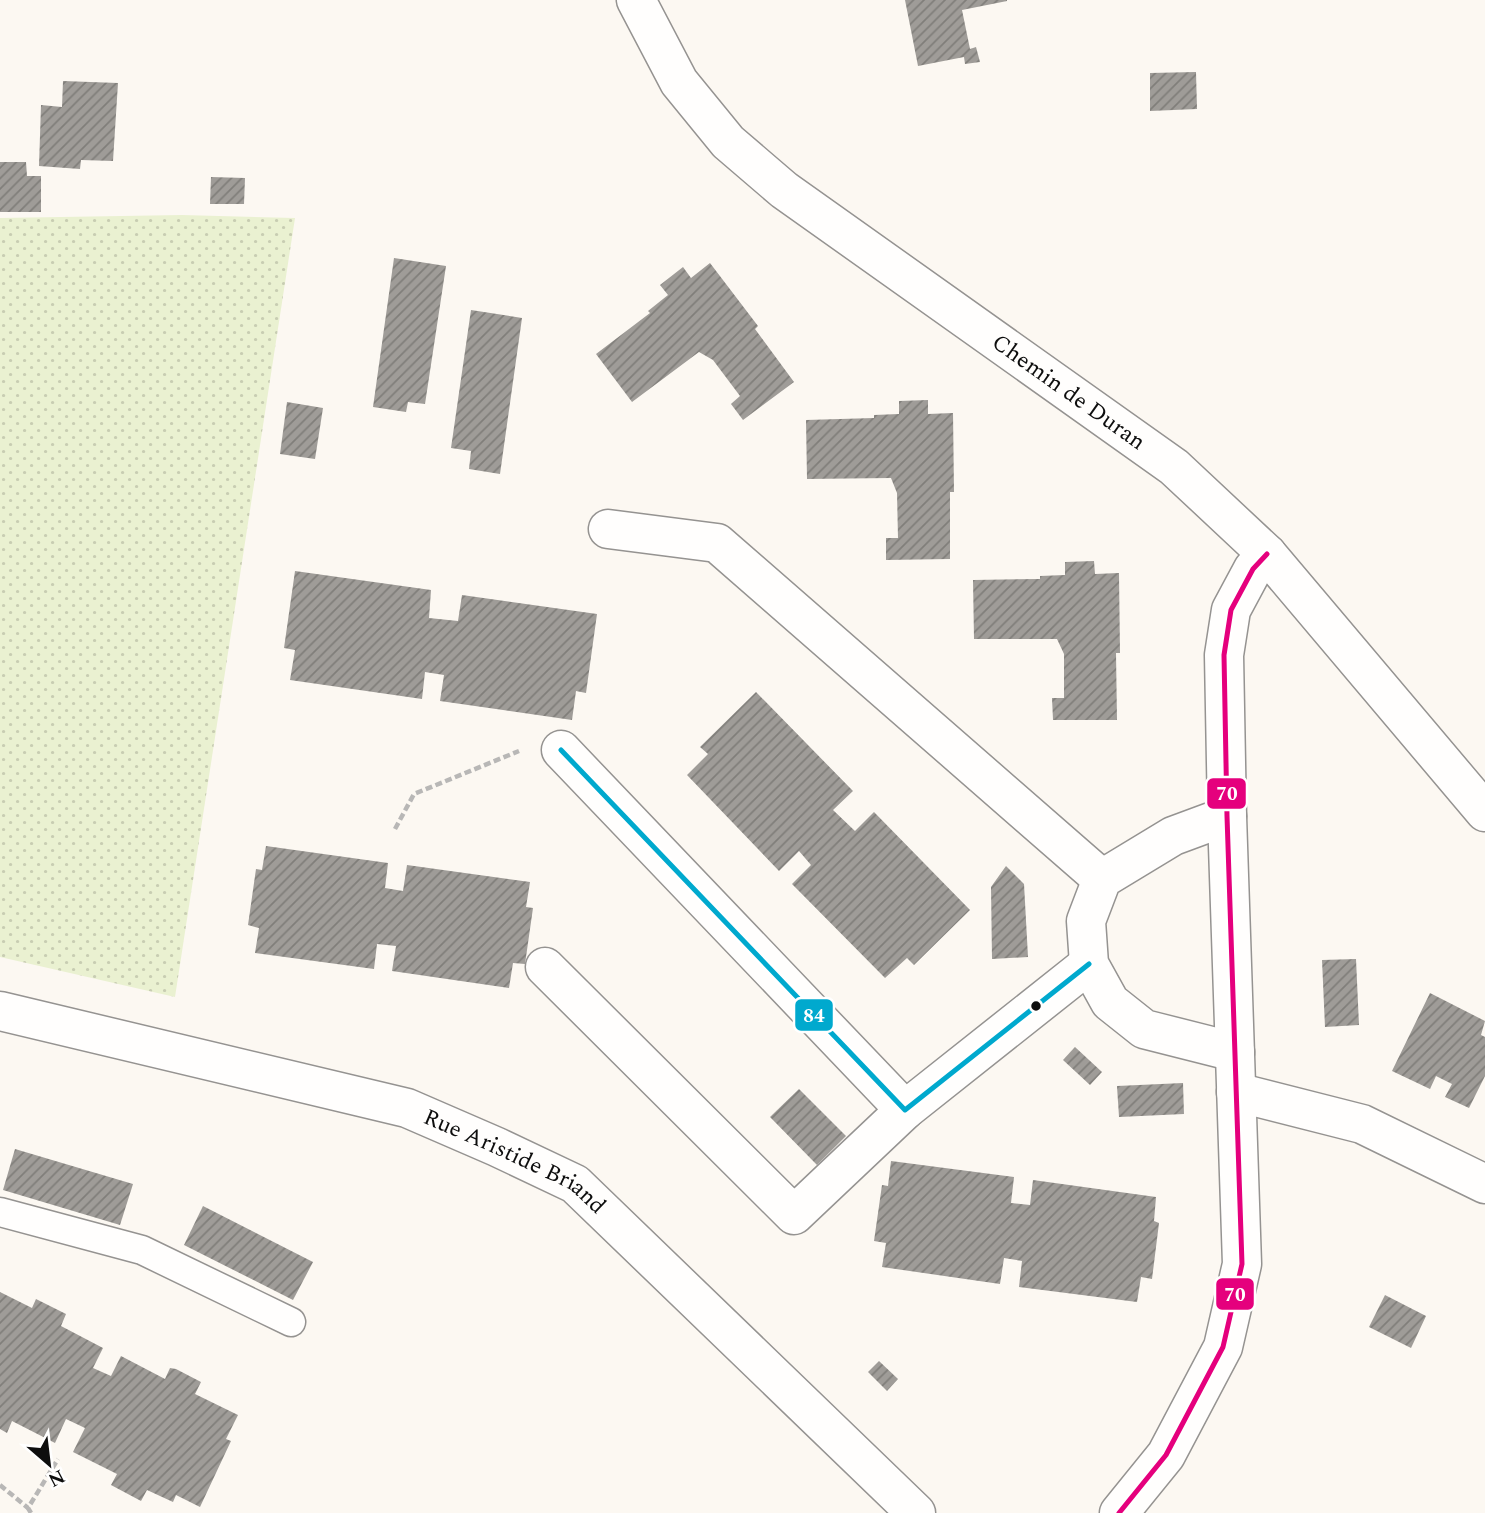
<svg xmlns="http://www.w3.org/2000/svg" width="1485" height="1513" viewBox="0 0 1485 1513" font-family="Spectral,serif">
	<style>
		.grass { fill: url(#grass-dots) }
		.building { fill: url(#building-hatch) }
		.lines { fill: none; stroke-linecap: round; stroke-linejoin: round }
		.lane-casing { stroke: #959391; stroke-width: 31 }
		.street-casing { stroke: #959391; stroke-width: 41 }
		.path { stroke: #b8b7b6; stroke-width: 4.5; stroke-dasharray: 7 3.5; stroke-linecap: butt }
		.lane { stroke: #fffefd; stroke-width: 28 }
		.street { stroke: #fffefd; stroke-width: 38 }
		.bus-1-casing { stroke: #fff; stroke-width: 10 }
		.bus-2-casing { stroke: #fff; stroke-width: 10 }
		.bus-1 { stroke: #00a9ce; stroke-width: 5 }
		.bus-2 { stroke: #e5007d; stroke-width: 5 }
		.bus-dot { fill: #0e0e0e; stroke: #fff; stroke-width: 2.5 }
		.labels { text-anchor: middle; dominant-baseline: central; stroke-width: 7; stroke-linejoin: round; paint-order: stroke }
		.street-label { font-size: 23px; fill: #0e0e0e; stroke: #fff }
		.line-badge { stroke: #fff; stroke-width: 2.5 }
		.badge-label { font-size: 19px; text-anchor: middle; font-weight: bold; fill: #fff }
	</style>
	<defs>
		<pattern id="grass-dots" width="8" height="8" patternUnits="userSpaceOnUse" patternTransform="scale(1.75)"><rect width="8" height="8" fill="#eaf1d1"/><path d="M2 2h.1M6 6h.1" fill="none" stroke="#c8cdb2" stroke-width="1.8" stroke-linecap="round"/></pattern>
		<pattern id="building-hatch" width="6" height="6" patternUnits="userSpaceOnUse" patternTransform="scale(1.75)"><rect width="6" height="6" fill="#9f9c98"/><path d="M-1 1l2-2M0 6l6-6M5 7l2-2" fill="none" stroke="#807e7a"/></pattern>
	</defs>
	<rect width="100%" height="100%" fill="#fcf8f2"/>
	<path class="grass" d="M182,215l113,3 -120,779 -175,-40v-739z"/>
	<g class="building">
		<path d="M905,0h102v1l-45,9 8,39 6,-2 4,15 -15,2 -1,-7 -46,9z"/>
		<path d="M1196,72l1,37 -47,2v-38z"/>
		<path d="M63,81l55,2 -5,78 -32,-1 -1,9 -41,-3 2,-61 21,2z"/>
		<path d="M0,162h26l1,14h14v36h-41z"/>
		<path d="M211,177l34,1 -1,26h-34z"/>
		<path d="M394,258l52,8 -21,138 -17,-2 -2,10 -33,-5z"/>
		<path d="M710,263l48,63 -3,3 39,53 -51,38 -12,-16 9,-8 -27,-36 -14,-8 -67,50 -36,-48 54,-41 -2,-2 20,-16 -8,-10 23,-18 8,11z"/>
		<path d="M471,310l51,8 -22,156 -31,-5 2,-18 -20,-3z"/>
		<path d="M928,400v14l25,-1 1,79h-4v67l-64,1v-22h12l-1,-45 -6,-15 -84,1 -1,-59 68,-2v-3l25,-1v-13z"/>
		<path d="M287,402l36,6 -8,51 -35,-5z"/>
		<path d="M1094,561l1,13 24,-1 1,80h-4l1,67h-64l-1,-22h12v-44l-7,-15h-83l-1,-59 67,-1v-3l25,-1v-13z"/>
		<path d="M295,571l136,19 -2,28 29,3 4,-26 135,19 -11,79 -10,-2 -4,29 -132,-19 4,-26 -19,-3 -3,27 -132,-19 5,-30 -11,-2z"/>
		<path d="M756,692l97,99 -20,19 22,21 19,-19 96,98 -56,55 -7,-7 -22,20 -93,-94 19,-19 -12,-14 -20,20 -92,-96 21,-21 -8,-7z"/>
		<path d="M266,846l122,17 -3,25 18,3 4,-26 123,17 -4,25 7,1 -8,56 -12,-1 -4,25 -117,-17 4,-25 -19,-2 -3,25 -119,-16 4,-25 -11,-3 8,-56 6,1z"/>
		<path d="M1006,866l18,18 4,73 -36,2 -1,-72z"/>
		<path d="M1356,959l3,66 -34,2 -3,-67z"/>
		<path d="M1430,993l55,28 -4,14 4,2v39l-16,32 -24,-11 7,-13 -16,-8 -6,13 -38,-18z"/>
		<path d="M1075,1047l27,25 -12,13 -27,-25z"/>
		<path d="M1183,1083l1,31 -65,3 -2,-31z"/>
		<path d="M799,1089l47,47 -29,29 -47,-48z"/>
		<path d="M15,1149l118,35 -13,41 -117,-35z"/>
		<path d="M891,1161l123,16 -3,26 19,2 3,-25 123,17 -2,24 5,2 -7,56 -11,-2 -4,25 -118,-15 3,-26 -18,-3 -4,26 -118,-17 4,-24 -12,-2 8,-56 6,1z"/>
		<path d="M203,1206l110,56 -20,38 -109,-55z"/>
		<path d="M0,1292l32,16 4,-9 30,15 -5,12 42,22 -10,20 18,8 10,-20 44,23 5,-11 6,1 25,13 -6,12 43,21 -12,24 5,2 -31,66 -24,-12 -3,7 -26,-12 -6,11 -30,-16 6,-11 -44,-22 12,-24 -19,-9 -11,24 -43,-22 -5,12 -7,-4z"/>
		<path d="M1385,1295l41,21 -15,32 -42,-21z"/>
		<path d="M879,1361l19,18 -11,12 -19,-19z"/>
	</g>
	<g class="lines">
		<g class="lane-casing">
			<path id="lane" d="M0,1212l142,38 149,72"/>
		</g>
		<g class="street-casing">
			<g id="street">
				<path id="s1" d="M636,0l43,82 49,60 56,48 390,277 93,87 218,258"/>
				<path d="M608,529l109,14 385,336"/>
				<path d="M561,750l344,360 184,-146"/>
				<path d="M1227,816l-54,20 -71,43 -16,42 3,43 21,38 34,27 91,23"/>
				<path d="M545,967l249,248 111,-105"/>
				<path id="s2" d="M0,1011l407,97 90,39 78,37 341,329"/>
				<path d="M1236,1092l126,32 123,60"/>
				<path d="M1119,1513l47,-58 57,-108 19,-83 -15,-448 -3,-161 7,-45 22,-41 14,-15"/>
			</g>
		</g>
		<g class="path">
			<path d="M395,829l19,-35 105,-43"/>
			<path d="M0,1485l28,23"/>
			<path d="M31,1513l-3,-5 30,-49"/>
		</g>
		<use href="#lane" class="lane"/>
		<use href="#street" class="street"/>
		<g class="bus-1-casing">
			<path id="bus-1" d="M561,750l344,360 184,-146"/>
		</g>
		<g class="bus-2-casing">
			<path id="bus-2" d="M1119,1513l47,-58 57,-108 19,-83 -15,-448 -3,-161 7,-45 22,-41 14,-15"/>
		</g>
		<use href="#bus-1" class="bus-1"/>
		<use href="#bus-2" class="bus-2"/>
	</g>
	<circle class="bus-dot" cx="1036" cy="1006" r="6"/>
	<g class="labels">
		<g class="street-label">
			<text stroke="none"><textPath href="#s1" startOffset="593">Chemin de Duran</textPath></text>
			<text stroke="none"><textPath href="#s2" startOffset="539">Rue Aristide Briand</textPath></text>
		</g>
	</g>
	<g class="line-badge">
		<rect x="1206" y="777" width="41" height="33" rx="7" fill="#e5007d"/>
		<rect x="794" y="998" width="40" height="34" rx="7" fill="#00a9ce"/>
		<rect x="1215" y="1277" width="40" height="34" rx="7" fill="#e5007d"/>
	</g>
	<g class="badge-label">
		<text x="1227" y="800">70</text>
		<text x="814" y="1022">84</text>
		<text x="1235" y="1301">70</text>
	</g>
	<g transform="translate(49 1464) rotate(152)" stroke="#ffffff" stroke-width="5" paint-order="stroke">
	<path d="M0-5L12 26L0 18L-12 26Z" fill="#0e0e0e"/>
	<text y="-10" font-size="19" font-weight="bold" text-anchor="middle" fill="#0e0e0e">N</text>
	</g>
</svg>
